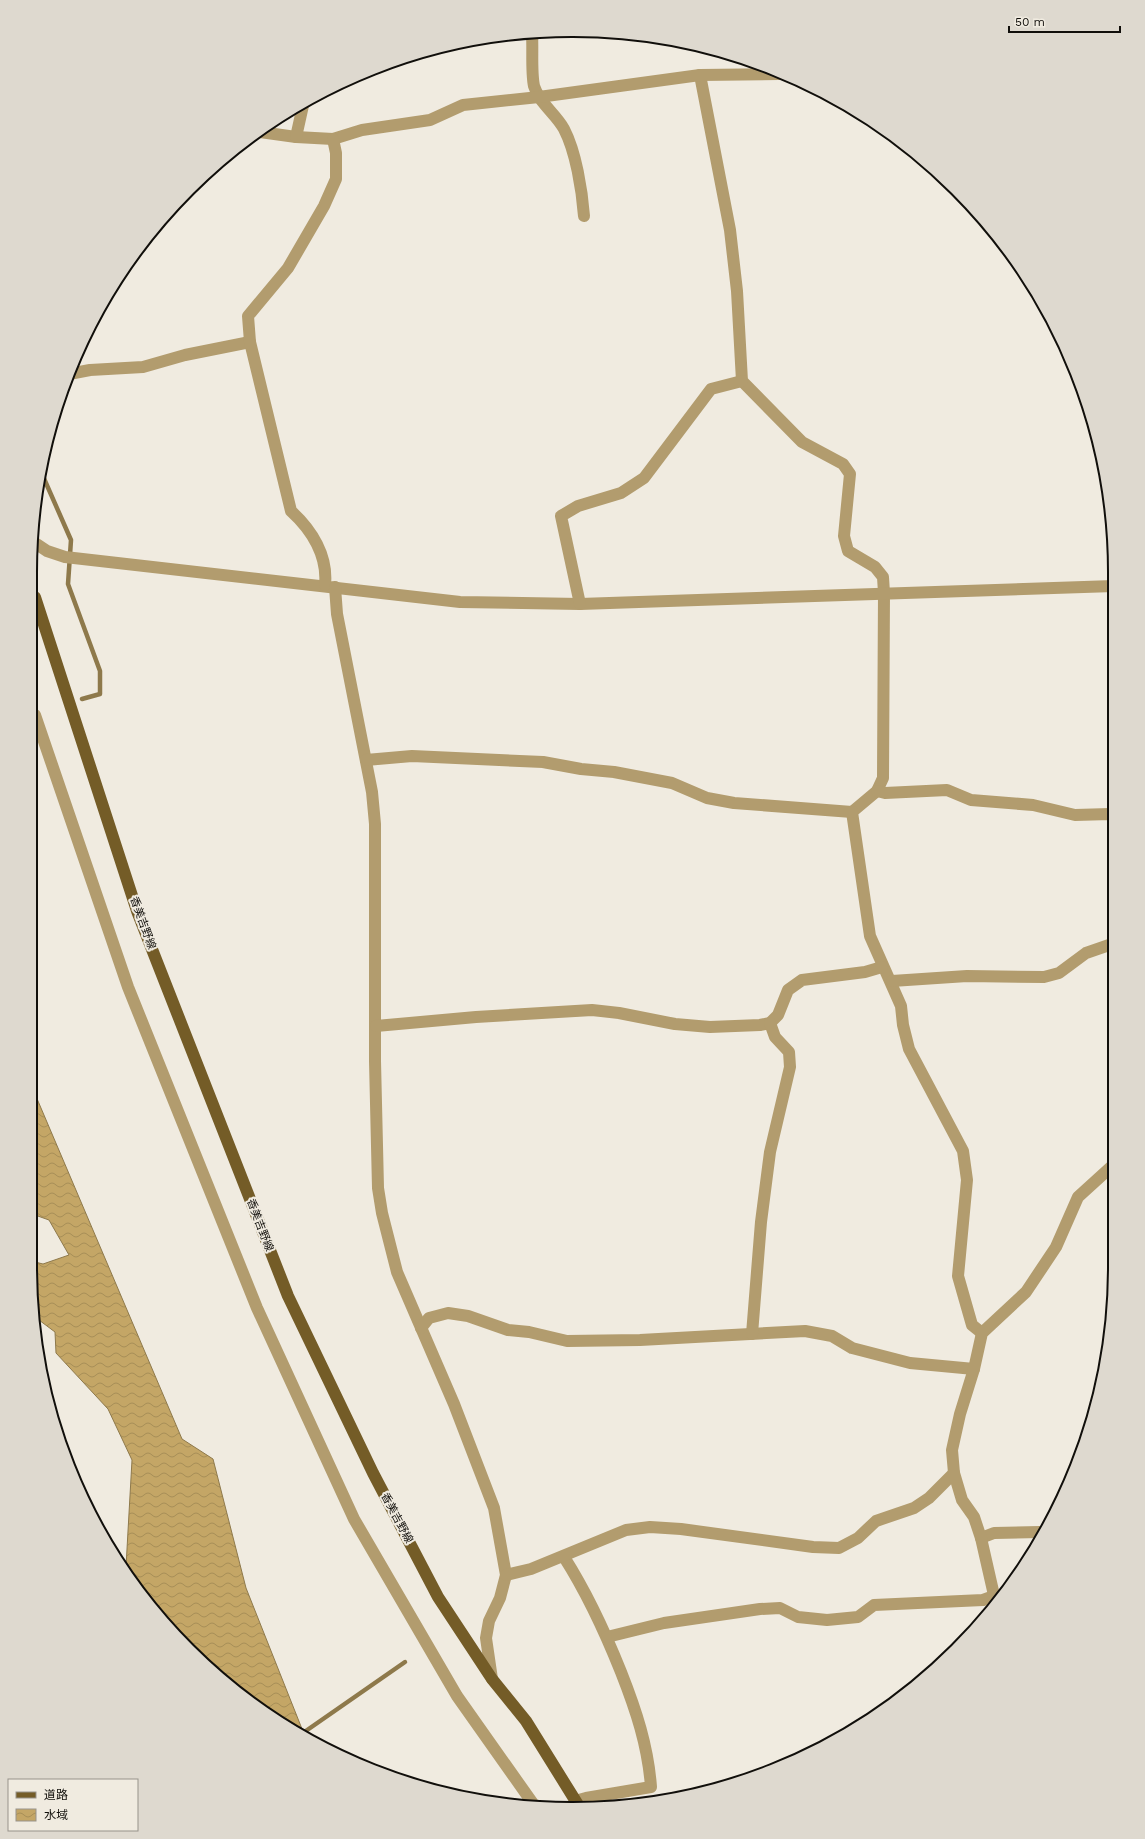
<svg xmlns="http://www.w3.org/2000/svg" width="1145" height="1839" viewBox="0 0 1145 1839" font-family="'Work Sans','Noto Sans JP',sans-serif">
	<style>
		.water { fill: url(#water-waves); stroke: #8e794b }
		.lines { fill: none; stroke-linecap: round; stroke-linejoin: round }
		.stream { stroke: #8e794b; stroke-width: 4.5 }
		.minor { stroke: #b29c6e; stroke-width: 12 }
		.major { stroke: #745c27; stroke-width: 12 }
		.labels { text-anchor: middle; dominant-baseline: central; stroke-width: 4; stroke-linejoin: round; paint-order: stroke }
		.street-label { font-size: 11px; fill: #110f0b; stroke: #f0ebe0 }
		.rim { fill: none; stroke: #110f0b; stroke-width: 2 }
	</style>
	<defs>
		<pattern id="water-waves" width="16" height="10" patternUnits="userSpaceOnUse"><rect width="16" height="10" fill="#c4a666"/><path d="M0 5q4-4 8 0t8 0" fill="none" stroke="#a78e57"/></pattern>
	</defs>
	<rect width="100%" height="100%" fill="#f0ebe0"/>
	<path class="water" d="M35,1094l147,345 31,20 33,129 60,151 -64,-42 -53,-47 -62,-75 -1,-8 6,-107 -24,-51 -52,-56 -1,-21 -20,-15v-55l8,2 26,-9 -20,-35 -14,-5z"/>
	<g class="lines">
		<g class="stream">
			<path d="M42,474l29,66 -3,44 32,87v23l-18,5"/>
			<path d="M300,1735l105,-73"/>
		</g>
		<g class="minor">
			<path d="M532,34c1,15 -1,38 2,52 5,17 22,28 30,43 12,23 18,61 20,87"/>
			<path d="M700,75l30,155 7,61 5,90 60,61 41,22 7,10 -6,62 4,15 27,16 8,10 1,16 -1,185 -6,13 -25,21 18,124 31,70 2,19 6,24 54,102 4,29 -9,96 14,49 10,8"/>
			<path d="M260,132l36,5 37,2 29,-9 68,-10 33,-15 76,-8 161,-22 79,-1"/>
			<path d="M296,137l8,-36"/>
			<path d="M69,374l21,-4 53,-3 42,-12 65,-13"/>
			<path d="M35,543l12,8 18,6 395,45 120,2 534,-18"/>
			<path d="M325,585c3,-29 -13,-55 -34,-74l-41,-169 -2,-26 40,-48 36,-62 12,-27v-26l-3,-14"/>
			<path d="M335,587l2,27 35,178 3,32v237l3,127 4,25 15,59 57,132 40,104 12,67 -6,23 -11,23 -3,17 6,41"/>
			<path d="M580,604l-19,-88 17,-10 43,-13 23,-15 67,-89 31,-8"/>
			<path d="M35,715l93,272 129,321 97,211 103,177 77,109"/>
			<path d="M366,760l46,-4 131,6 38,7 33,3 58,11 35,15 27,5 118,9"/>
			<path d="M877,791l8,2 62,-3 24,10 62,5 42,10 35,-1 3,3"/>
			<path d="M892,981l75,-5 77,1 15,-4 27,-20 26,-9"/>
			<path d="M376,1026l100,-9 116,-7 27,3 56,11 35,3 50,-2 10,-2 8,-8 10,-25 14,-10 63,-8 17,-5"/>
			<path d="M421,1328l8,-10 19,-5 20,3 40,14 21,2 38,9 73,-1 165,-9 27,5 20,12 58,15 64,6"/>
			<path d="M752,1334l9,-112 9,-70 20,-85 -1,-15 -14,-15 -5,-14"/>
			<path d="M981,1538l13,-5 46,-1"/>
			<path d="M564,1557c23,36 41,75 57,115 15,38 27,74 30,115l-65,11 -11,3"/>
			<path d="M506,1575l25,-6 95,-39 24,-3 31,2 132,18 26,1 19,-10 18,-17 38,-13 15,-10 25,-25"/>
			<path d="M996,1604l-15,-66 -7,-21 -12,-17 -8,-27 -2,-23 8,-36 14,-45 8,-36 44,-41 30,-45 22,-50 33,-30"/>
			<path d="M607,1637l57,-14 96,-14 20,-1 18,9 29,3 31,-3 16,-12 109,-5 11,-4"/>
		</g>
		<path class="major" d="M35,597l102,314 151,385 85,177 65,124 54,82 34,42 54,87"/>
	</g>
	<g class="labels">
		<g class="street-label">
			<text transform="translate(143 923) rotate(70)">香美吉野線</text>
			<text transform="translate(260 1225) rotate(69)">香美吉野線</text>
			<text transform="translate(397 1518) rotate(62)">香美吉野線</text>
		</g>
	</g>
	<path d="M0 0H1145V1839H0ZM572 37H573A535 535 0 0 1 1108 572V1267A535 535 0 0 1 573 1802H572A535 535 0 0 1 37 1267V572A535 535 0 0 1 572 37Z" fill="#ded9cf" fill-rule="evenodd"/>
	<path class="rim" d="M572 37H573A535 535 0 0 1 1108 572V1267A535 535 0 0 1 573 1802H572A535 535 0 0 1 37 1267V572A535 535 0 0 1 572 37Z"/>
	<rect x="8" y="1779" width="130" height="52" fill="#f0ebe0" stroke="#97938b"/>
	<rect x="16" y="1792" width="20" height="6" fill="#745c27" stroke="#97938b"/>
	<text x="44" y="1799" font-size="12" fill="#110f0b">道路</text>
	<rect x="16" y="1809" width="20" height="12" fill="url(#water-waves)" stroke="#97938b"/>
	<text x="44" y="1819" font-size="12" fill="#110f0b">水域</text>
	<path d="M1009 26v6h111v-6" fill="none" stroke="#110f0b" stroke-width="2"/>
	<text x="1015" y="26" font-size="12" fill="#110f0b" stroke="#f0ebe0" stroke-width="3" paint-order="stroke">50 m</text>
</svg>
